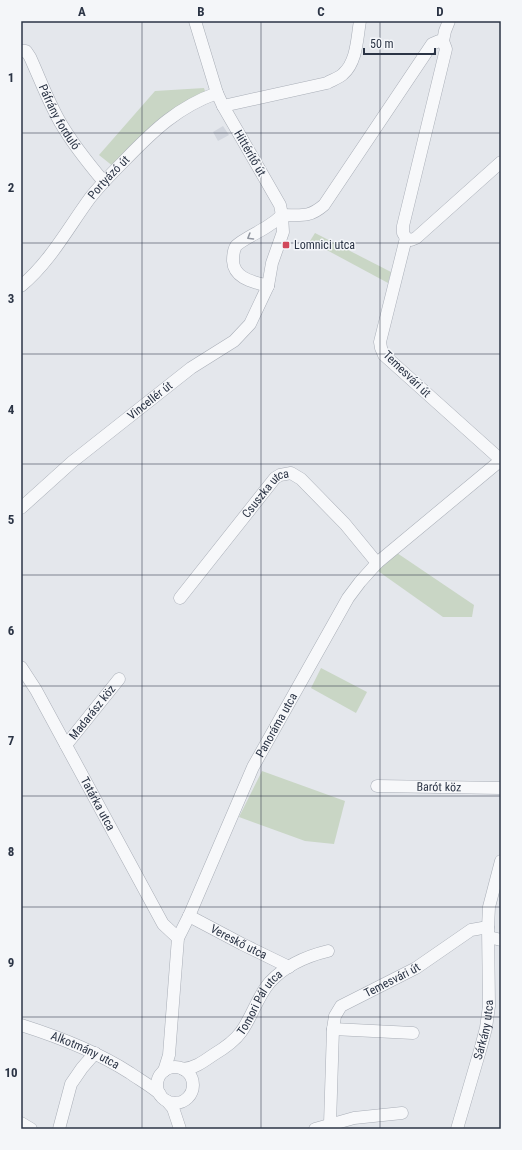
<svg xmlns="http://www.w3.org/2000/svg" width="522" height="1150" viewBox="0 0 522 1150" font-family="'Roboto Condensed',sans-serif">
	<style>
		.built { fill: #d2d6de }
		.green { fill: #c9d6c5 }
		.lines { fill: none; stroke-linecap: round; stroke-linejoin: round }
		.minor-casing { stroke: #a9aeb7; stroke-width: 13 }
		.minor { stroke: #f7f8fa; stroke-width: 12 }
		.oneway { stroke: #9196a0 }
		.grid { fill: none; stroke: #2b3445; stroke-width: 1; stroke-opacity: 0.55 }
		.poi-dot { fill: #d1495b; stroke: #f4f6f9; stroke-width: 1.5 }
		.labels { text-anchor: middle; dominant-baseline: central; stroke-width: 3; stroke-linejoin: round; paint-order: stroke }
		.street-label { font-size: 12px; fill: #2b3445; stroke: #f4f6f9 }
		.poi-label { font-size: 12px; fill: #2b3445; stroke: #f4f6f9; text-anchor: start }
		.neatline { fill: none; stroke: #2b3445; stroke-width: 1.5 }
		.grid-label { font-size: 13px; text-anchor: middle; font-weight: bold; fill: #2b3445 }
	</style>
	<rect width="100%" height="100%" fill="#e4e7ec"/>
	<path class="built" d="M223,126l6,9 -11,6 -5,-9z"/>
	<g class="green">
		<path d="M204,88l2,6 -92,73 -15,-12 56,-64z"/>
		<path d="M315,233l76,39 -3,11 -78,-42z"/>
		<path d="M397,553l77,52 -2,12h-29l-65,-46z"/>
		<path d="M321,668l46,24 -11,21 -45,-25z"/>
		<path d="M262,771l83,30 -11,43 -29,-3 -66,-24z"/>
	</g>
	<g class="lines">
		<g class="minor-casing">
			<g id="minor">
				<path d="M443,41l2,-10 4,-10"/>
				<path id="s1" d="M21,51h5l4,6c10,22 18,44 30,65 12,21 28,41 44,60"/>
				<path d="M223,106l104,-23c5,-3 12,-5 16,-9 14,-12 14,-36 17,-53"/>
				<path d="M282,215c19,0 27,3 42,-10l108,-161 7,-3h4"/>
				<path d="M406,238l-26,104 1,6 3,7 117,105"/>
				<path d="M406,238l-3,-5v-7l43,-177 -3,-8"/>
				<path d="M406,238l5,2 5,-2 85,-76"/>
				<path id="s2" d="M21,286c29,-24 47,-58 69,-88 11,-14 23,-26 35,-38 29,-30 53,-53 92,-67"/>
				<path d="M268,286c-14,-4 -34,-7 -35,-25 0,-5 0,-10 3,-15 4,-5 25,-15 32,-20 5,-3 10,-7 14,-11"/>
				<path id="s3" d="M21,508l51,-46 119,-94 43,-27 16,-17 18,-38 4,-23 11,-31 -1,-17 -2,-10 -57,-99 -6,-13 -22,-72"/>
				<path id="s4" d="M180,598l95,-120 5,-3 11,-2 10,6 44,45 32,39"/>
				<path id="s5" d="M21,667l15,23 127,234 15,14"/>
				<path id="s6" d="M66,745l53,-66"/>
				<path id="s7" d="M377,786l124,2"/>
				<path id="s8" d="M189,916l53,28 47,23"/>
				<path d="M489,937l12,3"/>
				<path id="s9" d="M21,1025c38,12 75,26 109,48 10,7 21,13 30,21"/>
				<path d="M333,1029l80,4"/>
				<circle cx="175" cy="1085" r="18"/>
				<path id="s10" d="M183,1069c12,-1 20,-7 30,-14 10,-6 21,-13 28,-23 11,-15 16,-35 29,-50 15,-16 37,-26 58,-31"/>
				<path id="s11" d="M164,1071l5,-16 9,-117 11,-22 64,-149 95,-169 12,-16 17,-19 124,-103"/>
				<path d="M167,1101l6,7 7,21"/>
				<path d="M21,1123l10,6"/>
				<path id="s12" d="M330,1124l3,-95 2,-13 6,-10 75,-38 55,-38 17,-3 1,-20 12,-46"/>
				<path d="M59,1129l12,-45 11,-16 13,-15"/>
				<path d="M315,1129l39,-11 48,-5"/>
				<path id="s13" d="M457,1129l24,-82 5,-19 3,-22 -1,-79"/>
			</g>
		</g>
		<use href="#minor" class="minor"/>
	</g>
	<defs><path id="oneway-chevron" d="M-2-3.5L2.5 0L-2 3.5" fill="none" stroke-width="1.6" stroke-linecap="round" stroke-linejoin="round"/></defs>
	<use class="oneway" href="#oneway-chevron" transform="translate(250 237) rotate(149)"/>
	<path class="grid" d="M142,21v1108M261,21v1108M380,21v1108M21,133h480M21,243h480M21,354h480M21,464h480M21,575h480M21,686h480M21,796h480M21,907h480M21,1017h480"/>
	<rect class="poi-dot" x="282" y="241" width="8" height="8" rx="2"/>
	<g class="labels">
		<g class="street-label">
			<text stroke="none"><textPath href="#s1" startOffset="79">Páfrány forduló</textPath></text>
			<text transform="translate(250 153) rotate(60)">Hittérítő út</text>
			<text stroke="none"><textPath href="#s2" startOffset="140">Portyázó út</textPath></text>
			<text transform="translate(407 374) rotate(44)">Temesvári út</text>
			<text stroke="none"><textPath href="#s3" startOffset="168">Vincellér út</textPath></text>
			<text stroke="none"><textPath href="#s4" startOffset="136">Csuszka utca</textPath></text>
			<text stroke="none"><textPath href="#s6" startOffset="42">Madarász köz</textPath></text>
			<text stroke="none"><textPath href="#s11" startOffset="369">Panoráma utca</textPath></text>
			<text stroke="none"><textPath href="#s7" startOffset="62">Barót köz</textPath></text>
			<text stroke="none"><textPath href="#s5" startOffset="157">Tatárka utca</textPath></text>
			<text stroke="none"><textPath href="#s8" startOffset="56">Vereskő utca</textPath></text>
			<text stroke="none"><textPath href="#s12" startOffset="177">Temesvári út</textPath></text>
			<text stroke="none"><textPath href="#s10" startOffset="105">Tomori Pál utca</textPath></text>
			<text stroke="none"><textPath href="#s13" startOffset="103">Sárkány utca</textPath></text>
			<text stroke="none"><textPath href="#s9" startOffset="69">Alkotmány utca</textPath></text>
		</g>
		<g class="poi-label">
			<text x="294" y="245">Lomnici utca</text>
		</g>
	</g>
	<rect width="522" height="1150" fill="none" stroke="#f4f6f9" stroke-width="44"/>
	<path d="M364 48v6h71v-6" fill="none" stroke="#2b3445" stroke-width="2"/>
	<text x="370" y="48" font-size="12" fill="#2b3445" stroke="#f4f6f9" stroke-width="3" paint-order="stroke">50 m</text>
	<rect x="22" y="22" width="478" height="1106" class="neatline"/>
	<g class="grid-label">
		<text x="82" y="16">A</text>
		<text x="201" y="16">B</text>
		<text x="321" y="16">C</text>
		<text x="440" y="16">D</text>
		<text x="11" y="82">1</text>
		<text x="11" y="192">2</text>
		<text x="11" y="303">3</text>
		<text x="11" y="414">4</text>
		<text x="11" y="524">5</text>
		<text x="11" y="635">6</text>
		<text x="11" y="745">7</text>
		<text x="11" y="856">8</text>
		<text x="11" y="967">9</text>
		<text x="11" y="1077">10</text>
	</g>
</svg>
